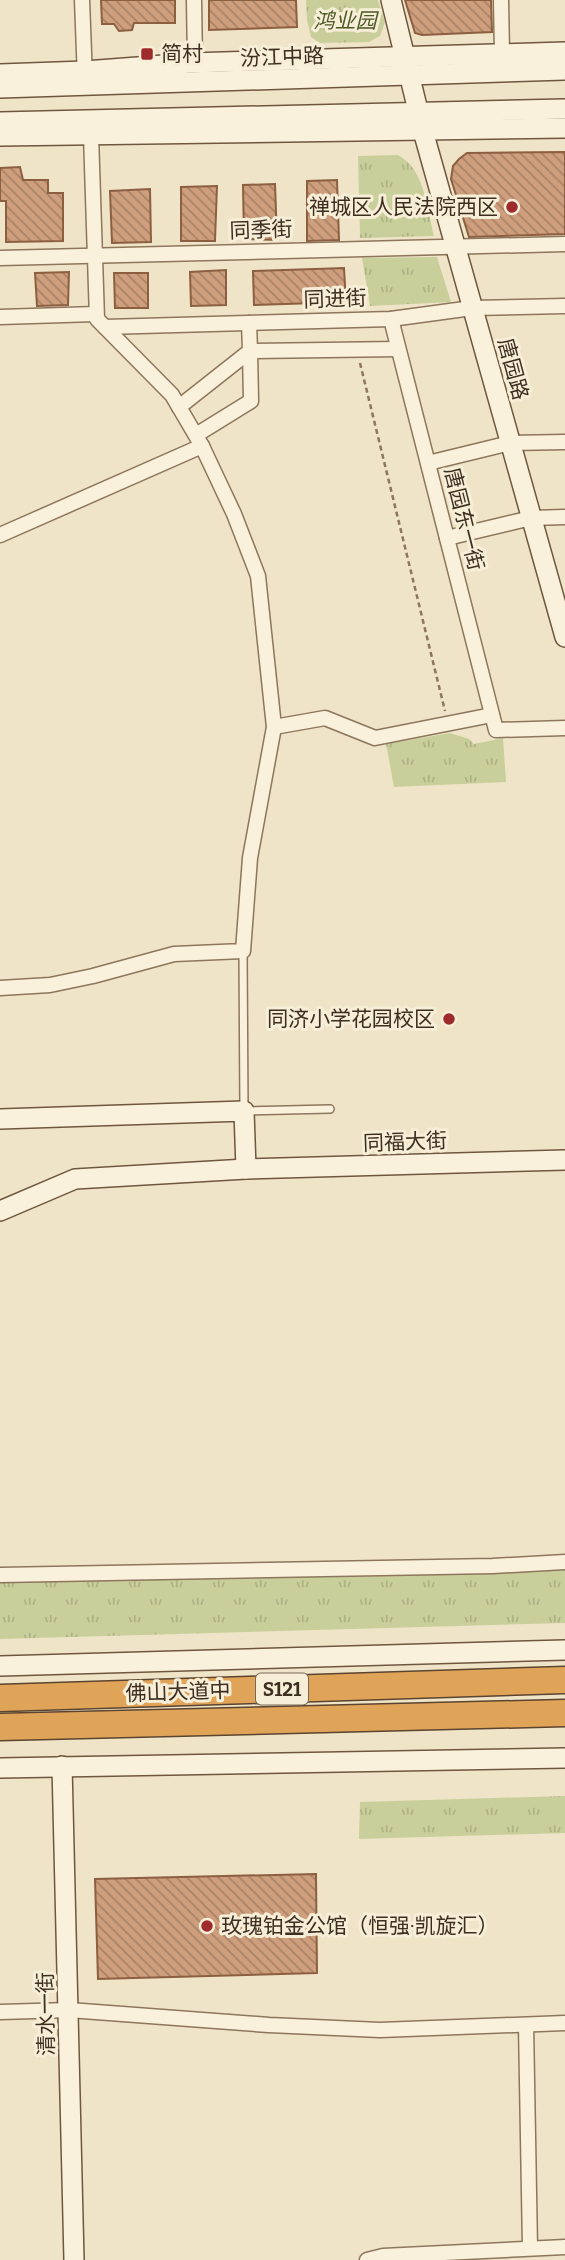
<svg xmlns="http://www.w3.org/2000/svg" width="565" height="2260" viewBox="0 0 565 2260" font-family="Bitter,'Noto Sans SC',serif">
	<style>
		.park { fill: url(#park-tufts) }
		.building { fill: url(#building-back-hatch); stroke: #8d5f41; stroke-width: 2 }
		.lines { fill: none; stroke-linecap: round; stroke-linejoin: round }
		.lane-casing { stroke: #8d765c; stroke-width: 10 }
		.street-casing { stroke: #8d765c; stroke-width: 17 }
		.secondary-casing { stroke: #6f573f; stroke-width: 22 }
		.highway-casing { stroke: #5b4430; stroke-width: 29 }
		.path { stroke: #8d765c; stroke-width: 2.5; stroke-dasharray: 5 3.5; stroke-linecap: butt }
		.lane { stroke: #faf1dc; stroke-width: 7 }
		.street { stroke: #faf1dc; stroke-width: 14 }
		.secondary { stroke: #faf1dc; stroke-width: 19 }
		.highway { stroke: #e0a458; stroke-width: 26 }
		.poi-dot { fill: #9e2a2b; stroke: #f7eed8; stroke-width: 2.5 }
		.labels { text-anchor: middle; dominant-baseline: central; stroke-width: 6; stroke-linejoin: round; paint-order: stroke }
		.shield { fill: #f7eed8; stroke: #756857; stroke-width: 2 }
		.shield-label { font-size: 19px; font-weight: bold; fill: #3d2e20 }
		.park-label { font-size: 21px; font-style: italic; fill: #4d5a26; stroke: #f7eed8 }
		.poi-label { font-size: 21px; fill: #3d2e20; stroke: #f7eed8; text-anchor: start }
		.street-label { font-size: 21px; fill: #3d2e20; stroke: #f7eed8 }
	</style>
	<defs>
		<pattern id="park-tufts" width="24" height="20" patternUnits="userSpaceOnUse" patternTransform="scale(1.75)"><rect width="24" height="20" fill="#c9cf9b"/><path d="M3 7l-1-3M5 7V3M7 7l1-3M15 17l-1-3M17 17v-4M19 17l1-3" fill="none" stroke="#aeb285"/></pattern>
		<pattern id="building-back-hatch" width="6" height="6" patternUnits="userSpaceOnUse" patternTransform="scale(1.75)"><rect width="6" height="6" fill="#cf9f7d"/><path d="M-1 5l2 2M0 0l6 6M5-1l2 2" fill="none" stroke="#a98266"/></pattern>
	</defs>
	<rect width="100%" height="100%" fill="#f0e4c8"/>
	<g class="park">
		<path d="M306,0h72l7,22 -5,14 -11,6 -49,1 -9,-6 -4,-17z"/>
		<path d="M398,155c27,14 29,54 36,81l-74,2 -2,-82z"/>
		<path d="M437,257l14,45 -81,4 -8,-48z"/>
		<path d="M450,733l19,6 5,5 29,-6 3,44 -112,5 -8,-43z"/>
		<path d="M565,1567v56l-565,16v-58z"/>
		<path d="M565,1796v37l-206,6 1,-37z"/>
	</g>
	<g class="building">
		<path d="M101,0h74v23h-41l-2,7 -13,1 -5,-7h-12z"/>
		<path d="M209,0h87l1,27 -88,3z"/>
		<path d="M405,0h86l1,32 -70,3 -7,-2z"/>
		<path d="M565,152v82l-96,3 -18,-58 2,-13 6,-7 8,-6z"/>
		<path d="M20,167l3,13h25v13h15v48l-57,1v-41h-6v-33z"/>
		<path d="M337,180l2,60 -32,1v-60z"/>
		<path d="M275,184l2,56 -33,-1 -1,-54z"/>
		<path d="M217,186l-2,55h-34v-54z"/>
		<path d="M150,189l1,53 -39,1 -2,-52z"/>
		<path d="M344,268l2,34 -92,3 -1,-34z"/>
		<path d="M226,270v35l-35,1 -1,-34z"/>
		<path d="M69,272l-1,33 -31,1 -2,-33z"/>
		<path d="M114,273h34v35h-33z"/>
		<path d="M316,1874l1,99 -219,6 -3,-100z"/>
	</g>
	<g class="lines">
		<g class="lane-casing">
			<path id="lane" d="M243,951l1,160 86,-2"/>
		</g>
		<g class="street-casing">
			<g id="street">
				<path d="M82,0l3,79"/>
				<path d="M194,0l1,63"/>
				<path d="M501,0l1,53"/>
				<path d="M0,258l565,-14"/>
				<path d="M0,317l96,-3"/>
				<path d="M391,319l105,411 69,-2"/>
				<path d="M105,327l286,-8 81,-11 93,-2"/>
				<path d="M179,407l71,-56 -1,-28"/>
				<path d="M196,435l55,-34 -1,-50 148,-2"/>
				<path d="M428,463l82,-20 55,-1"/>
				<path d="M0,535l202,-89"/>
				<path d="M447,538l84,-20 34,-1"/>
				<path d="M274,727l51,-9 50,20 117,-23"/>
				<path d="M0,988l50,-3 43,-9 81,-22 69,-3 7,-93 24,-131 -16,-151 -24,-62 -32,-68 -30,-51 -75,-76 -6,-184"/>
				<path d="M0,1575l493,-9 72,-4"/>
				<path d="M0,2012l69,-2 200,15 111,5 185,-7"/>
				<path d="M526,2025l4,223"/>
				<path d="M367,2260l16,-4 182,-9"/>
			</g>
		</g>
		<g class="secondary-casing">
			<g id="secondary">
				<path d="M391,0l32,131 142,506"/>
				<path d="M0,74l85,-3 105,-8 375,-11"/>
				<path d="M0,88l565,-18"/>
				<path d="M0,122l565,-13"/>
				<path d="M0,136l565,-8"/>
				<path d="M0,1119l244,-8 2,58 319,-9"/>
				<path d="M0,1211l75,-32 171,-10"/>
				<path d="M0,1666l565,-16"/>
				<path d="M62,1766l12,494"/>
				<path d="M0,1768l565,-10"/>
			</g>
		</g>
		<g class="highway-casing">
			<g id="highway">
				<path d="M0,1698l565,-18"/>
				<path d="M0,1727l565,-14"/>
			</g>
		</g>
		<path class="path" d="M360,363l85,348"/>
		<use href="#lane" class="lane"/>
		<use href="#street" class="street"/>
		<use href="#secondary" class="secondary"/>
		<use href="#highway" class="highway"/>
	</g>
	<g class="poi-dot">
		<rect x="140" y="47" width="14" height="14" rx="3.5"/>
		<circle cx="512" cy="207" r="7"/>
		<circle cx="449" cy="1019" r="7"/>
		<circle cx="207" cy="1926" r="7"/>
	</g>
	<g class="labels">
		<rect class="shield" x="256" y="1673.5" width="52" height="31" rx="5"/>
		<g class="shield-label">
			<text x="282" y="1689">S121</text>
		</g>
		<g class="park-label">
			<text x="345" y="21">鸿业园</text>
		</g>
		<g class="poi-label">
			<text x="161" y="54">简村</text>
			<text x="498" y="207" text-anchor="end">禅城区人民法院西区</text>
			<text x="435" y="1019" text-anchor="end">同济小学花园校区</text>
			<text x="221" y="1926">玫瑰铂金公馆（恒强·凯旋汇）</text>
		</g>
		<g class="street-label">
			<text transform="translate(282 57) rotate(-2)">汾江中路</text>
			<text transform="translate(261 230) rotate(-2)">同季街</text>
			<text transform="translate(335 299) rotate(-2)">同进街</text>
			<text transform="translate(513 369) rotate(75)">唐园路</text>
			<text transform="translate(464 519) rotate(76)">唐园东一街</text>
			<text transform="translate(405 1142) rotate(-2)">同福大街</text>
			<text transform="translate(178 1692) rotate(-2)">佛山大道中</text>
			<text transform="translate(46 2014) rotate(-91)">清水一街</text>
		</g>
	</g>
</svg>
